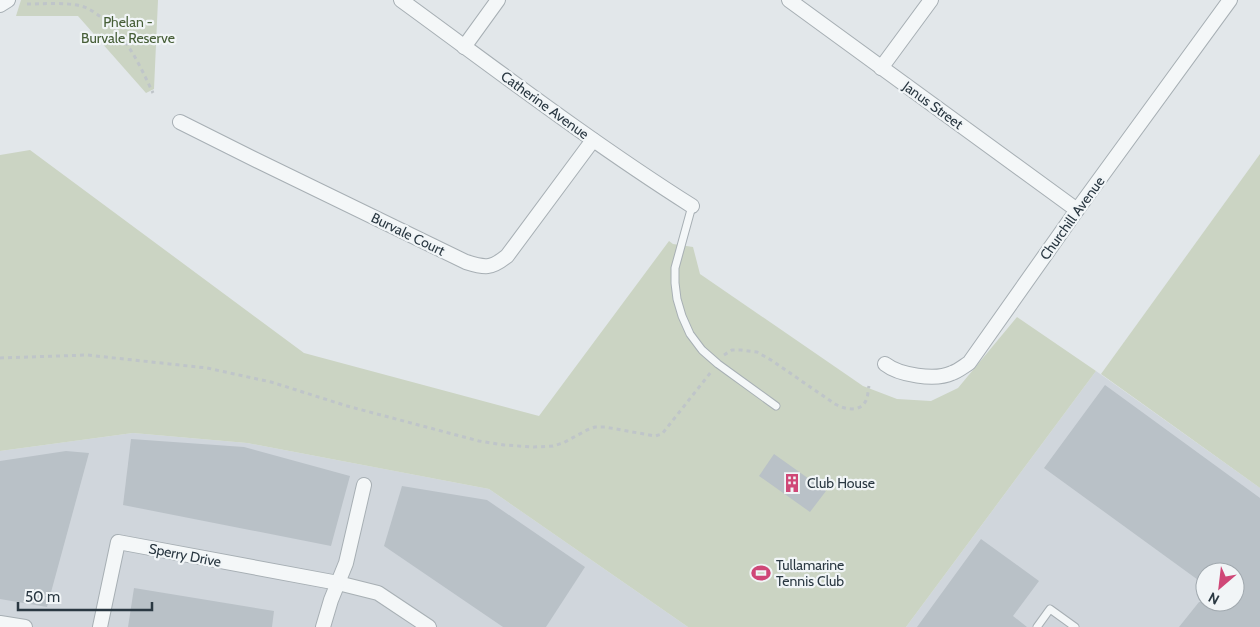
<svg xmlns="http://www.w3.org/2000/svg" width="1260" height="627" viewBox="0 0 1260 627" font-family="Cabin,sans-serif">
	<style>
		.built { fill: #d0d6dc; fill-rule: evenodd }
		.green { fill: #cbd4c3 }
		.building { fill: #b9c1c7 }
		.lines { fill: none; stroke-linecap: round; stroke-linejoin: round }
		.lane-casing { stroke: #a7afb4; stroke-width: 9 }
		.street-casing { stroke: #a7afb4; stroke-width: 16 }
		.path { stroke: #bfc5c9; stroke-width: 3; stroke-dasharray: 4 4; stroke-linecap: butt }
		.lane { stroke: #f4f7f8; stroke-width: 7 }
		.street { stroke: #f4f7f8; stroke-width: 14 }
		.labels { text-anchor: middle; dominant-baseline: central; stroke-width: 4.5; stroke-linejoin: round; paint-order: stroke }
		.park-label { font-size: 14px; fill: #465e37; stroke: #f1f5f7 }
		.street-label { font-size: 14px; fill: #2a3842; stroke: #f1f5f7 }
		.poi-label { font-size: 14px; fill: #2a3842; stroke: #f1f5f7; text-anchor: start }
	</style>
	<rect width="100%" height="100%" fill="#e2e7ea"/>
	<g class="built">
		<path d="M1096,371l164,117v139h-354zM1205,572h30v30h-30z"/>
		<path d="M133,433l114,10 242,46 199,138h-688v-176z"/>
	</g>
	<g class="green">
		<path d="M21,0h137l-4,89 -8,4 -68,-77h-62z"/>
		<path d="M30,150l274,203 235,63 130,-175 4,3 20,3 7,27 163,112 34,13 34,2 27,-13 59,-71 79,54 -190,256h-218l-199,-138 -242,-46 -114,-10 -133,18v-296z"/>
		<path d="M1260,154v334l-159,-114z"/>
	</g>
	<g class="building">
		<path d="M1105,385l155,113v129h-81l20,-25h36v-30h-30v13l-161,-117z"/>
		<path d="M131,439l113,8 106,29 -19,70 -208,-41z"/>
		<path d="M66,451l23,2 -42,154 -47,-8v-138z"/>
		<path d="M774,454l52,37 -16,21 -51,-36z"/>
		<path d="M402,486l85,14 98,67 -39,60h-43l-119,-81z"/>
		<path d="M981,539l58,42 -26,35 14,11h-110z"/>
		<path d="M134,588l140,23 -2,16h-144z"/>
	</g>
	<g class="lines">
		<g class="lane-casing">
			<g id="lane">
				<path d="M692,206l-17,62v15l2,16 5,17 8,18 12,16 16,14 58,42"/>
				<path d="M1037,627l13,-18 25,18"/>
			</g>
		</g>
		<g class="street-casing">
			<g id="street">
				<path d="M401,0c96,70 190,142 291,206"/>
				<path d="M789,0l288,210"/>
				<path d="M0,5l8,-5"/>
				<path d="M464,47l34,-47"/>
				<path d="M881,68l50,-68"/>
				<path d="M180,122l76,38 210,102c19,6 25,7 41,-6l86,-116"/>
				<path d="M885,364c14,11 50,17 67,9 6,-2 12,-7 17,-10l108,-153 153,-210"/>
				<path d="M0,623l25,4"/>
				<path d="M100,627l18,-85 220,41 40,10 51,34"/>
				<path d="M323,627l8,-27 15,-37 18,-78"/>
			</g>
		</g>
		<g class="path">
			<path d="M27,4c15,0 40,-2 54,2 8,2 14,7 20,11 27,21 38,47 52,76"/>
			<path d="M724,355l8,-5h9l16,2 14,8 64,44c11,6 27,9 32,-6 1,-3 1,-8 2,-12"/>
			<path d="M0,358l87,-3 120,13 64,14 76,24 132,35 25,4 30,2 19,-1 10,-3 24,-13 8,-3h10l50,9 7,-2 49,-62"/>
		</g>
		<use href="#lane" class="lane"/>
		<use href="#street" class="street"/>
	</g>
	<defs>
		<g id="building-bare" transform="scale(1.5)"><path d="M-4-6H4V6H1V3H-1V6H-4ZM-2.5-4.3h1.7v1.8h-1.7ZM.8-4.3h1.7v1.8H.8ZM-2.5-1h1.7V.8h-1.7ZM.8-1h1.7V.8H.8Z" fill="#cf4777" stroke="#f1f5f7" stroke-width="2.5" paint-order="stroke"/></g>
		<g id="stadium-bare" transform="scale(1.5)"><path d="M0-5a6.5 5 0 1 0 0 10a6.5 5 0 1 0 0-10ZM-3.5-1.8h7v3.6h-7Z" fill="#cf4777" stroke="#f1f5f7" stroke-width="2.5" paint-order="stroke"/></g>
	</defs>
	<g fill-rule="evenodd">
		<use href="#building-bare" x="792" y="483"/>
		<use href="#stadium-bare" x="761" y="573"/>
	</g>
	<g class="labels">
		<g class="park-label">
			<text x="128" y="22">Phelan -<tspan x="128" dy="16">Burvale Reserve</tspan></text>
		</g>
		<g class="street-label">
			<text transform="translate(545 105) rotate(36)">Catherine Avenue</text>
			<text transform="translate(933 105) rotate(36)">Janus Street</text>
			<text transform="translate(1072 218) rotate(-54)">Churchill Avenue</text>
			<text transform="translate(408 234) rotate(26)">Burvale Court</text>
			<text transform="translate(185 555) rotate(11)">Sperry Drive</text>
		</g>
		<g class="poi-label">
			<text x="807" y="483">Club House</text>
			<text x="776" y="565">Tullamarine<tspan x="776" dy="16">Tennis Club</tspan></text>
		</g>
	</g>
	<g transform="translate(1220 587) rotate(208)"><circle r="24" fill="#f1f5f7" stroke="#a1a9af"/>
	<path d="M0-4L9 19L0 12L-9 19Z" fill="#cf4777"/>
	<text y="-8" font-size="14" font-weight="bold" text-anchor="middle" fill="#2a3842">N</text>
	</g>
	<path d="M18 602v8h134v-8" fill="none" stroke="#2a3842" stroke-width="2.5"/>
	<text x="25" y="602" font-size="15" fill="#2a3842" stroke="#f1f5f7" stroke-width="4" paint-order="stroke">50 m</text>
</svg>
